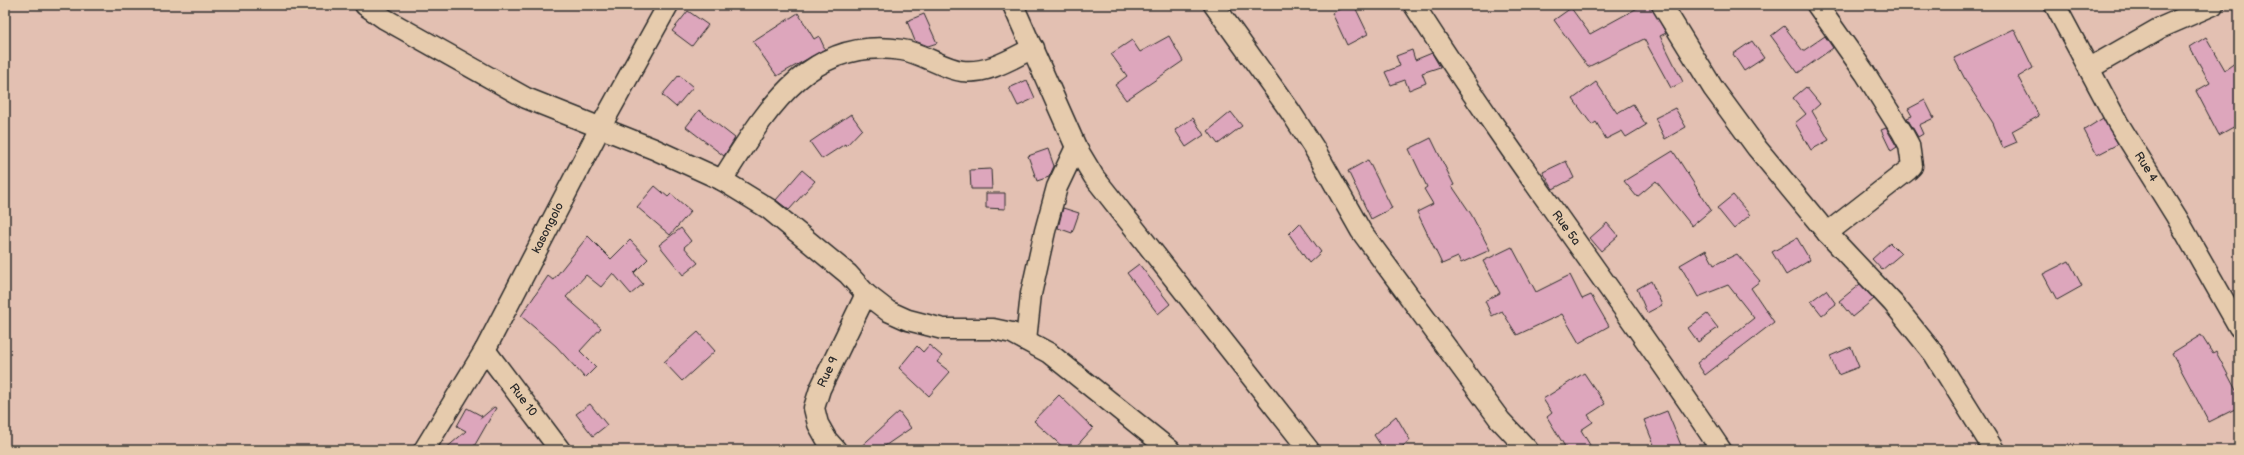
<svg xmlns="http://www.w3.org/2000/svg" width="2244" height="455" viewBox="0 0 2244 455" font-family="'Balsamiq Sans',sans-serif">
	<style>
		.building { fill: #dda6bc; stroke: #2b2b2b }
		.lines { fill: none; stroke-linecap: round; stroke-linejoin: round }
		.minor-casing { stroke: #2b2b2b; stroke-width: 23 }
		.minor { stroke: #e6cbad; stroke-width: 20 }
		.labels { text-anchor: middle; dominant-baseline: central; stroke-width: 3; stroke-linejoin: round; paint-order: stroke }
		.street-label { font-size: 12px; fill: #2b2b2b; stroke: #e6cbad }
	</style>
	<rect width="100%" height="100%" fill="#e3c0b2"/>
	<filter id="ink" filterUnits="userSpaceOnUse"><feTurbulence type="fractalNoise" baseFrequency=".025" numOctaves="2"/><feDisplacementMap in="SourceGraphic" scale="8" xChannelSelector="R" yChannelSelector="G"/><feConvolveMatrix kernelMatrix="1 2 1 2 8 2 1 2 1" color-interpolation-filters="sRGB"/></filter>
	<g filter="url(#ink)">
		<g class="building">
			<path d="M1348,5h6l14,29 -21,11 -15,-32z"/>
			<path d="M1643,5h8l15,28 -6,3 23,46 -12,6 -27,-49 -56,28 -34,-47 17,-12 19,26z"/>
			<path d="M688,11l20,14 -16,21 -20,-15z"/>
			<path d="M798,13l16,26 5,-3 6,13 -48,27 -24,-34z"/>
			<path d="M924,14l13,29 -9,3 -13,-5 -8,-20z"/>
			<path d="M1784,26l19,25 22,-15 8,12 -35,25 -27,-37z"/>
			<path d="M2014,29l19,39 -15,9 21,39 -27,15 5,11 -14,6 -10,-25 -26,-40 -13,-25z"/>
			<path d="M1169,36l14,25 -57,39 -11,-15 12,-9 -16,-22 21,-14 8,12z"/>
			<path d="M2206,37l19,33 14,-10v64l-20,11 -23,-44 14,-8 -20,-36z"/>
			<path d="M1752,41l12,17 -20,13 -11,-17z"/>
			<path d="M1412,50l3,10 17,-7 8,14 -18,6 4,10 -17,7 -4,-10 -14,5 -6,-13 15,-6 -4,-10z"/>
			<path d="M679,75l14,12 -17,20 -14,-12z"/>
			<path d="M1027,80l8,18 -17,8 -9,-18z"/>
			<path d="M1596,82l21,31 16,-9 13,21 -20,12 -4,-6 -16,8 -10,-17 -4,3 -19,-26z"/>
			<path d="M1806,87l14,17 -8,7 17,29 -18,10 -16,-27 11,-9 -13,-16z"/>
			<path d="M1925,100l9,18 -15,7 4,9 -5,3 -11,-19 5,-2 -4,-7z"/>
			<path d="M1675,108l11,19 -21,12 -10,-21z"/>
			<path d="M699,110l36,28 -11,18 -38,-29z"/>
			<path d="M1231,112l11,14 -24,18 -10,-13z"/>
			<path d="M851,114l11,15 -16,17 -1,-2 -23,15 -12,-17z"/>
			<path d="M1193,118l11,17 -18,12 -11,-17z"/>
			<path d="M2103,118l15,26 -21,11 -13,-25z"/>
			<path d="M1886,128l11,19 -6,4 -10,-21z"/>
			<path d="M1431,138l23,47 -2,1 19,28 19,36 -29,13 -3,-6 -16,7 -25,-52 16,-8 -9,-15 3,-2 -18,-38z"/>
			<path d="M1048,149l6,17 -5,11 -12,4 -9,-25z"/>
			<path d="M1673,151l38,59 -19,16 -36,-45 -19,16 -13,-16z"/>
			<path d="M1368,160l24,48 -21,11 -23,-48z"/>
			<path d="M1566,161l8,17 -21,11 -10,-17z"/>
			<path d="M991,169l1,20h-21l-1,-19z"/>
			<path d="M802,170l13,11 -26,29 -13,-10z"/>
			<path d="M655,186l13,11 3,-3 20,17 -21,24 -33,-28z"/>
			<path d="M986,193h19v16l-19,-1z"/>
			<path d="M1733,195l17,20 -16,14 -17,-21z"/>
			<path d="M1063,208l16,5 -7,20 -14,-5z"/>
			<path d="M1300,223l21,29 -12,11 -20,-29z"/>
			<path d="M1607,223l11,13 -17,15 -11,-13z"/>
			<path d="M681,228l10,13 -7,6 14,16 -15,12 -24,-30z"/>
			<path d="M588,236l23,23 19,-19 18,19 -14,14 9,11 -12,10 -18,-21 -12,14 -15,-12 -20,22 35,31 -21,23 16,16 -11,11 -29,-32 -35,-30 27,-40 5,4z"/>
			<path d="M1797,238l13,22 -24,15 -14,-23z"/>
			<path d="M1890,243l11,11 -19,16 -10,-11z"/>
			<path d="M1512,247l24,45 34,-17 12,24 9,-4 18,31 -30,17 -17,-29 -45,21 -15,-24 -10,5 -7,-15 15,-8 -17,-32z"/>
			<path d="M1706,250l8,15 23,-11 23,27 -9,7 23,34 -69,53 -8,-12 57,-45 -26,-33 -30,12 -18,-32z"/>
			<path d="M2069,261l13,25 -25,14 -14,-26z"/>
			<path d="M1139,264l31,40 -12,10 -31,-41z"/>
			<path d="M1651,281l11,24 -15,8 -10,-24z"/>
			<path d="M1860,284l14,15 -22,18 -13,-16z"/>
			<path d="M1826,290l10,14 -14,11 -11,-14z"/>
			<path d="M1707,314l11,14 -20,14 -10,-14z"/>
			<path d="M698,332l17,19 -33,30 -18,-19z"/>
			<path d="M2201,335l12,19 3,-2 23,44v11l-30,15 -37,-69z"/>
			<path d="M929,345l13,11 -5,6 13,10 -21,24 -30,-28 18,-22 6,6z"/>
			<path d="M1851,347l8,20 -21,8 -8,-19z"/>
			<path d="M1584,373l21,31 -17,11 5,7 -12,8 12,20h-26l-20,-33 5,-4 -9,-14z"/>
			<path d="M1059,395l34,33 -20,22h-7l-32,-29z"/>
			<path d="M590,404l17,21 -14,11 -17,-22z"/>
			<path d="M494,407l2,1 -24,42h-28l22,-19 -9,-5 10,-18 15,8 -2,3z"/>
			<path d="M1667,411l16,39h-27l-12,-30z"/>
			<path d="M899,412l12,16 -32,22h-22z"/>
			<path d="M1396,416l14,24 -12,10h-14l-10,-15z"/>
		</g>
		<g class="lines">
			<g class="minor-casing">
				<g id="minor">
					<path d="M365,5l20,14 141,79 128,51 68,31 47,29 79,65 18,20 22,17 20,9 35,9h50l19,4 37,20 121,97"/>
					<path d="M1013,5l63,142 18,30 215,273"/>
					<path d="M1214,5l76,106 24,37 47,83 139,189 28,30"/>
					<path d="M1414,5c97,152 207,295 307,445"/>
					<path d="M1662,5l51,83 44,60 70,85 66,70 41,51 60,96"/>
					<path d="M1817,5l48,68 37,59 7,13 3,21 -4,4 -81,63"/>
					<path d="M2055,5l63,118 58,93 63,111"/>
					<path d="M2090,68l70,-40 53,-23"/>
					<path d="M722,180c43,-67 86,-145 180,-130 20,3 42,19 60,21 26,3 49,-12 71,-23"/>
					<path d="M1026,340l5,-46 14,-63 12,-44 19,-40"/>
					<path d="M485,350l75,100"/>
					<path d="M424,450l61,-100 115,-222 68,-123"/>
					<path d="M836,450l-9,-10 -9,-16 -4,-16 6,-19 46,-95"/>
				</g>
			</g>
			<use href="#minor" class="minor"/>
		</g>
	</g>
	<g class="labels">
		<g class="street-label">
			<text transform="translate(2146 167) rotate(58)">Rue 4</text>
			<text transform="translate(548 228) rotate(-63)">kasongolo</text>
			<text transform="translate(1566 228) rotate(54)">Rue 5a</text>
			<text transform="translate(828 372) rotate(-65)">Rue 9</text>
			<text transform="translate(523 400) rotate(53)">Rue 10</text>
		</g>
	</g>
	<rect width="2244" height="455" fill="none" stroke="#e6cbad" stroke-width="20"/>
	<rect x="10" y="10" width="2224" height="435" fill="none" stroke="#2b2b2b" stroke-width="1.5" filter="url(#ink)"/>
</svg>
